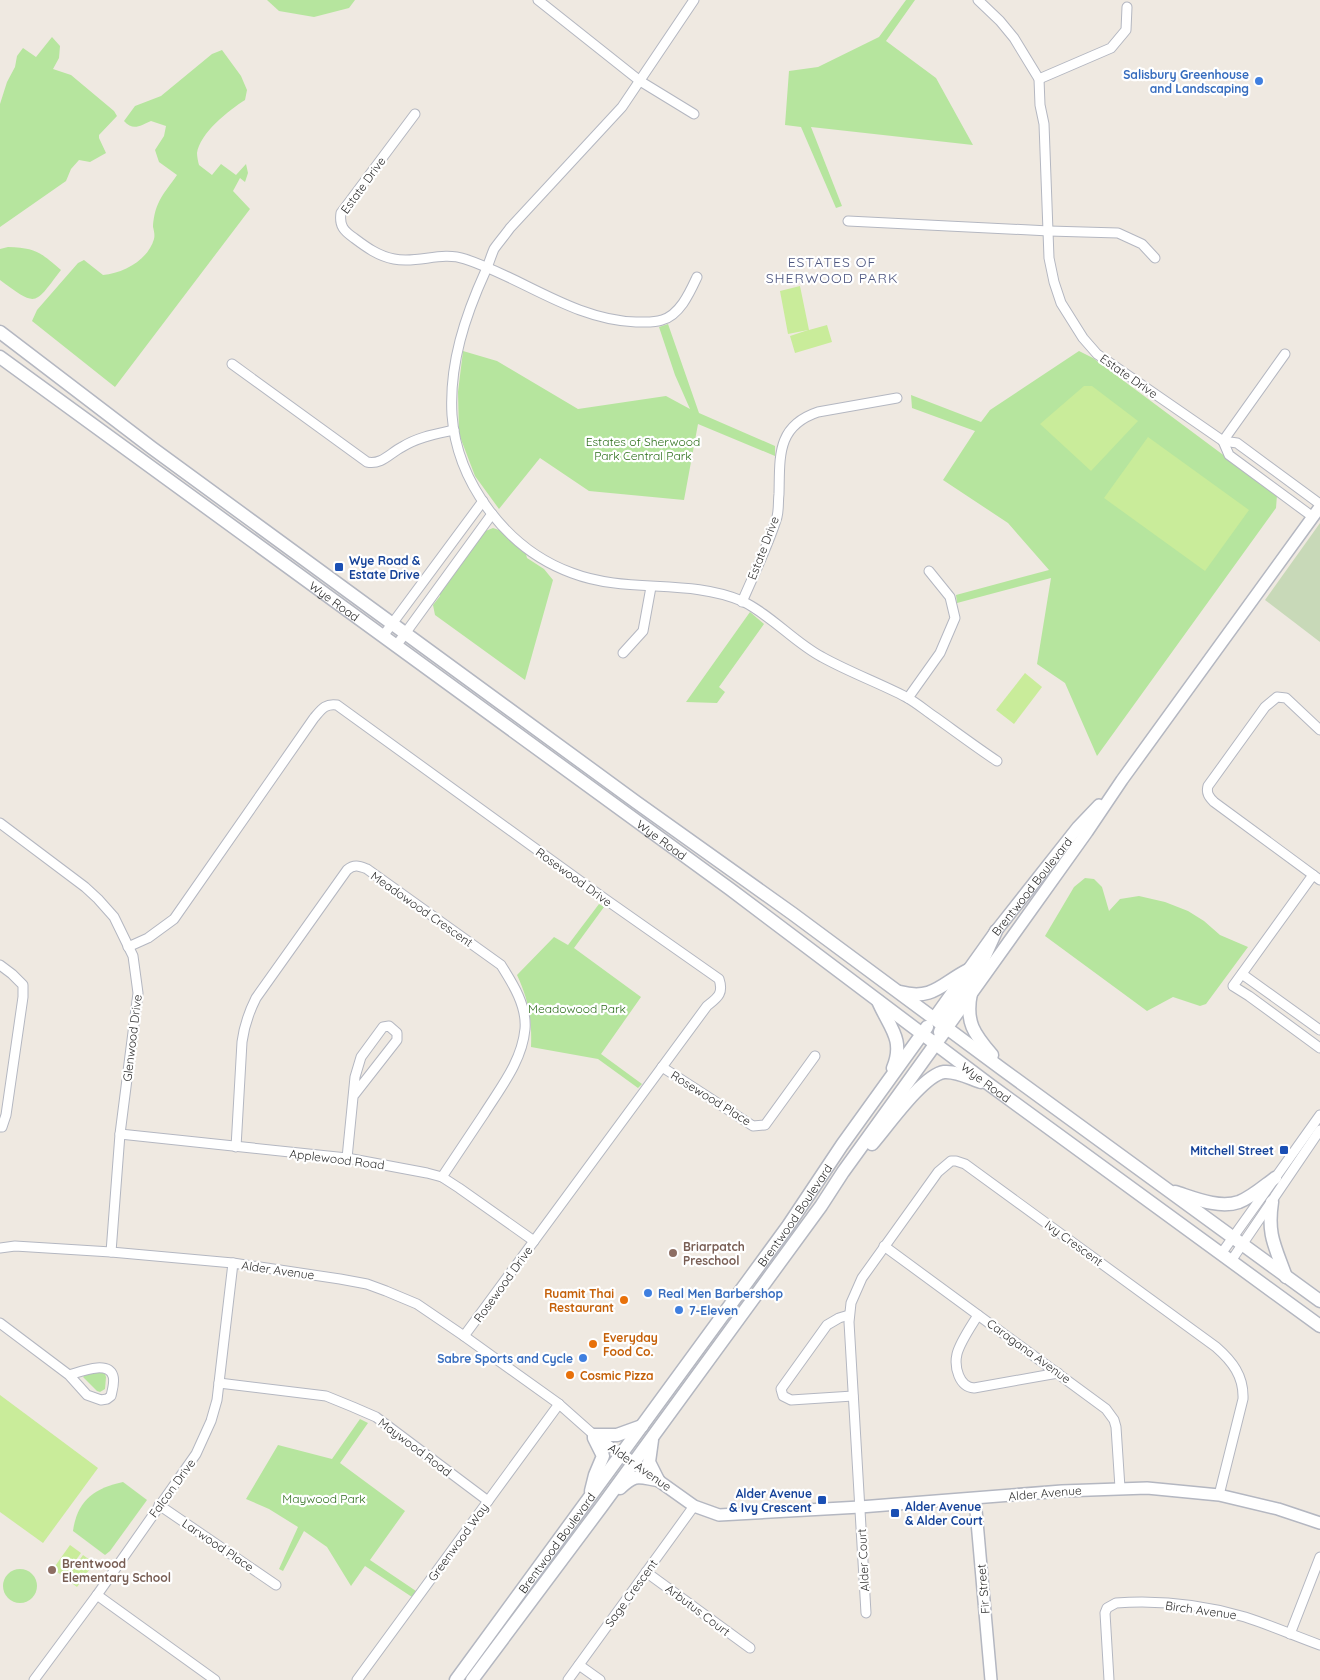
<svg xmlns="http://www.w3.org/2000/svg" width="1320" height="1680" viewBox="0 0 1320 1680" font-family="Quicksand,sans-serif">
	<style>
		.green { fill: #b6e59e }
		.cemetery { fill: #c8d9b8 }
		.pitch { fill: #c9ec9a }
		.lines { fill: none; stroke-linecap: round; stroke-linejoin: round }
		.minor-casing { stroke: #b4b7c1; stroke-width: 11 }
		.tertiary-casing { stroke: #b4b7c1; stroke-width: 14 }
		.secondary-casing { stroke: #b4b7c1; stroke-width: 15 }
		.minor { stroke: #fff; stroke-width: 9 }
		.tertiary { stroke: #fff; stroke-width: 11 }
		.secondary { stroke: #fff; stroke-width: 12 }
		.shop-dot { fill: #3f7fe0; stroke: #fff; stroke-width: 2 }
		.transit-dot { fill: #1a4fb4; stroke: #fff; stroke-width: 2 }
		.education-dot { fill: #8d6e63; stroke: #fff; stroke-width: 2 }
		.food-dot { fill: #e8710a; stroke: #fff; stroke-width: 2 }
		.labels { text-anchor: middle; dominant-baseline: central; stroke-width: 4.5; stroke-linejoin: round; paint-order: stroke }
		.shop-label { font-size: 12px; font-weight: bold; fill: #366cbe; stroke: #fff; text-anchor: end }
		.street-label { font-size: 12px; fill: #2e2e2e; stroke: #fff }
		.park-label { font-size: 12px; fill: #2c6e1b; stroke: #fff }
		.transit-label { font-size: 12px; font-weight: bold; fill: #164399; stroke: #fff; text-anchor: start }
		.education-label { font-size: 12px; font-weight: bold; fill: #785e54; stroke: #fff; text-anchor: start }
		.food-label { font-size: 12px; font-weight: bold; fill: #c56008; stroke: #fff; text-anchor: start }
		.neighbourhood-label { font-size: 14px; letter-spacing: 1px; fill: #4d5680; stroke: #fff }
	</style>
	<rect width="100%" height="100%" fill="#efe9e1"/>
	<g class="green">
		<path d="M267,0h88l-6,8 -35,9 -35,-6z"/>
		<path d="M906,0h9l-29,41 50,37 37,67 -162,-18 31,79 -6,2 -35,-81 -16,-2 4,-54 29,-4 61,-30z"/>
		<path d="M52,37l8,9 -1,12 -6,11 18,6 43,36 3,5 -18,19v3l7,15 -16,9 -11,-2 -8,9 -5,12 -66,46v-123l7,-22 8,-15 2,-11 6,-8 13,9z"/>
		<path d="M222,50l19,26 6,14 -2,10c-16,10 -45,33 -48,53 0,3 1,9 2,12l13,10 9,-11 15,11 10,-11 2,9 -3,9 -5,-4 -7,13 17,18 -135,178 -83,-66 5,-11 41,-47 6,-3 19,15c21,-2 45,-15 51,-36 1,-4 0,-8 -1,-12 0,-6 2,-17 5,-23 4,-10 13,-20 19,-29l-18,-13 -4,-12 9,-14 2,-10 -15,-5c-11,5 -18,10 -27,0l11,-15 26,-10 51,-42z"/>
		<path d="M8,247c28,1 32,5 53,23 -27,35 -23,38 -61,10v-31z"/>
		<path d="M668,324l31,89 76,33v10l-77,-32 -14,76 -95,-9 -49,-33 -41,51 -24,-33 -16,-42 -1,-42 5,-41 34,10 81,48 88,-13 24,13 -15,-34 -16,-48z"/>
		<path d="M1079,351l14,7 184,137 -1,13 -179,248 -32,-73 -28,-19 14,-86 -94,25 -1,-8 93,-25 -41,-47 -65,-43 32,-49 -63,-23 -1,-13 70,27 9,-12z"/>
		<path d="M493,528l6,2 27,24 1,4 17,11 9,11 -28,100 -90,-65 -2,-10 7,-9 -1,-3 44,-61z"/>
		<path d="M750,612l14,12 -45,63 6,5 -8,11 -31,-1z"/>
		<path d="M1085,878l9,1 8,8 7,24 11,-12 19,-3 26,6 23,9 16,10 16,14 28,12 -42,57 -6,2 -27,-9 -26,14 -102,-75 29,-49z"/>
		<path d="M599,904l5,3 -30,41 67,49 -40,57 41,30 -4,4 -40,-29 -67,-12c1,-28 -2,-46 -14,-72l37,-38 14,8z"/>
		<path d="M101,1372l4,2 1,3 -1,12 -5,3 -3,-1 -14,-14 2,-2z"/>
		<path d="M360,1419l8,4 -28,40 65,48 -35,49 46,31 -4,6 -47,-31 -14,20 -24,-39 -23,-16 -21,40 -4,-2 19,-42 -29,-18 -23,-10 32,-54 54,14z"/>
		<path d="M123,1482l24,18 -37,51 -5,4 -32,-24c4,-30 21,-43 50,-49z"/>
		<circle cx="20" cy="1586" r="17"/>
	</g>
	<path class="cemetery" d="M1320,523v119l-55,-42z"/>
	<g class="pitch">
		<path d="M800,286l9,44 18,-5 5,17 -37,11 -5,-17 18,-6 -20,4 -8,-43z"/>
		<path d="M1084,386h8l46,35 -47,50 -51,-47z"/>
		<path d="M1148,437l101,73 -44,61 -101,-73z"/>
		<path d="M1025,673l17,14 -28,37 -18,-14z"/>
		<path d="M0,1395l98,73 -55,75 -43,-31z"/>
		<path d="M70,1545l11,8 -17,24 -11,-8z"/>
		<path d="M83,1555l11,8 -17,24 -11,-8z"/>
	</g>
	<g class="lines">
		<g class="minor-casing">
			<g id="minor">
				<path d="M538,0l102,81 54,33"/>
				<path d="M694,0l-72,107 -112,121c-5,7 -11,14 -16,21 -3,7 -5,14 -8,21 -21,46 -37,94 -34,145 5,69 56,135 120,158 55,21 116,5 170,28 28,13 53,42 80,56 27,15 57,26 84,40 11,6 20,14 29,20 21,15 41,30 62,44"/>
				<path d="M978,0l22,21 14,17 25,41 1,26 4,19 5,134 5,24 7,21 22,35 14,16 126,87 14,2 83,61"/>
				<path d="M1039,79l72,-31 15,-18 1,-23"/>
				<path d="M415,114l-74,99c-2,13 3,18 13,25 12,9 24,18 40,21 24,5 47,-8 71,0 58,19 109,61 171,63 8,0 18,1 26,-2 18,-5 28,-28 35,-43"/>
				<path d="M848,221l201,10 69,2 24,11 13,14"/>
				<path d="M232,364l135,98c15,3 23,-9 35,-15 16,-10 34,-13 52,-17"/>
				<path d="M1223,441l6,14 84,62"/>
				<path d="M1223,441l62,-87"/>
				<path d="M742,602c12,-28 26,-56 35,-85 2,-8 1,-16 2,-23 1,-37 -3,-68 39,-82l79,-14"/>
				<path d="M383,636l100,-135"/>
				<path d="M396,646l96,-132"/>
				<path d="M623,653l20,-22 8,-44"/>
				<path d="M908,698l32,-45 15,-35 -5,-21 -21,-26"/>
				<path d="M1320,730l-34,-32 -9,-1 -12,10 -57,79c-2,7 1,11 6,16l106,78"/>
				<path d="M0,823l85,64 13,12 16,18 19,39 5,37 -18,141 -9,118"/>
				<path d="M1313,875l-80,111 16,10 71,52"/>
				<path d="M128,947l20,-9 26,-19 140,-201c7,-8 11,-15 23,-13l268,194 114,80c5,15 -2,19 -12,27l-243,330"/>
				<path d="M0,965l12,9 11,11v12l-17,118 -4,12h-2"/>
				<path d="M1242,974l78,56"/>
				<path d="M662,1067l91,59 12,-1 50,-69"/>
				<path d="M120,1134l227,24 80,15 15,4 17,11 75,53"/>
				<path d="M236,1147l6,-105c2,-16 7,-30 14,-44l91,-128c7,-6 12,-4 20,-1l134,96c12,19 26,41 24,64 -3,32 -24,58 -41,85 -14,21 -28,42 -42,63"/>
				<path d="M347,1158l8,-81 6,-20 22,-30 6,-1 8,7v7l-43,55"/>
				<path d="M884,1246l222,163 8,11 2,7 4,61"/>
				<path d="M0,1248l15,-2 96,6 122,11 107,16 27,5 19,7 31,13 47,32 95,68 35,31 27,19"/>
				<path d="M1221,1254l99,-139"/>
				<path d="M1231,1261l89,-131"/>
				<path d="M849,1315l-10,3 -12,7 -46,64 2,7 8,4 62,-4"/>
				<path d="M978,1315c-6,10 -18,27 -21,39 -3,13 2,33 17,34l84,-15"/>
				<path d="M0,1323l69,52 18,20 14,5 6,-1 4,-3c1,-5 4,-14 2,-20 -5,-16 -33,-4 -44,-1"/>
				<path d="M219,1383l107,13 27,11 23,10 112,84"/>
				<path d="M159,1505l117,80"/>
				<path d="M646,1572l104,76"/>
				<path d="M97,1595l118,85"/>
				<path d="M866,1613l-17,-291 2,-19 11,-25 76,-106 13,-11h5l9,3 251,183c16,14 28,29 27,52l-24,96"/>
				<path d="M1290,1634l30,-77"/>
				<path d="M579,1665l21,15"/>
				<path d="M34,1680l63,-85 99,-141 15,-33 6,-21 16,-137"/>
				<path d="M357,1680l202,-276"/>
				<path d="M568,1680l126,-174"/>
				<path d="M1109,1680l-4,-67 2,-5 9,-5c42,-3 88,2 129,14 25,8 50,19 75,28"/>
			</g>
		</g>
		<g class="tertiary-casing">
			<g id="tertiary">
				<path id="s1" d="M934,1018l62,-87 82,-104 21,-22"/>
				<path d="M947,1028l140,-196 35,-52 198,-273"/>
				<path d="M621,1454l73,52 25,9 141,-8 202,-16 85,-3 72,7 59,14 42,14"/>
				<path d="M975,1499l16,181"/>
			</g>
		</g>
		<g class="secondary-casing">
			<g id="secondary">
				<path d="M0,332l152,116 484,354 157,112 209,155 318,232"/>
				<path id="s2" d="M0,357l730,532 260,196 330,241"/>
				<path d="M900,992c33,9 42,-9 68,-22"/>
				<path d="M971,993c-6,29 3,41 21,62"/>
				<path d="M878,1001c11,26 27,38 15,67"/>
				<path d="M940,1032l7,-16 31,-45 18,-40"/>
				<path d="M872,1144c15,-17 51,-69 72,-72 13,-1 25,6 37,10"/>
				<path d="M1175,1192c19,6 44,17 64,10 13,-5 25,-16 36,-24"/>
				<path d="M1272,1202c-5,33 3,44 14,75"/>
				<path d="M652,1440l-3,22 9,18"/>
				<path d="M620,1488c16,-15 18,-11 38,-8"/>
				<path d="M591,1491l4,-16 8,-19 -9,-18v-3h23l25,-9"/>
				<path id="s3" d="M456,1680l332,-454 54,-81 85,-118"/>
				<path d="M472,1680l130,-174 219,-300 22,-34 104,-144"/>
			</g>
		</g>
		<use href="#minor" class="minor"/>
		<use href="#tertiary" class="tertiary"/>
		<use href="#secondary" class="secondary"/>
	</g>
	<g class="shop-dot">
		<circle cx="1259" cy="81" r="5"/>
		<circle cx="648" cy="1293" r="5"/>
		<circle cx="679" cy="1310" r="5"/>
		<circle cx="583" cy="1358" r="5"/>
	</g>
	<g class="transit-dot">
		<rect x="334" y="562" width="10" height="10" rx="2.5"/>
		<rect x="1279" y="1145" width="10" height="10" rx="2.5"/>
		<rect x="817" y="1495" width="10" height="10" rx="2.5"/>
		<rect x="890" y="1508" width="10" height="10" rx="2.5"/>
	</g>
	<g class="education-dot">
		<circle cx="673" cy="1253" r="5"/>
		<circle cx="52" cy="1570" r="5"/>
	</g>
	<g class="food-dot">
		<circle cx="624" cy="1300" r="5"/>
		<circle cx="593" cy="1344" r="5"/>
		<circle cx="570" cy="1375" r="5"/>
	</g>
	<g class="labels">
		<g class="shop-label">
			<text x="1249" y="74">Salisbury Greenhouse<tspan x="1249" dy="14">and Landscaping</tspan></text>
			<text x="658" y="1293" text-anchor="start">Real Men Barbershop</text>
			<text x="689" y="1310" text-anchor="start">7-Eleven</text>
			<text x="573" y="1358">Sabre Sports and Cycle</text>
		</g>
		<g class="street-label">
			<text transform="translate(363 185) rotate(-54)">Estate Drive</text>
			<text transform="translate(1129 376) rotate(35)">Estate Drive</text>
			<text transform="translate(763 548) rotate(-69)">Estate Drive</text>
			<text stroke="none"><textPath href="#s2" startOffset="414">Wye Road</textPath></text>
			<text stroke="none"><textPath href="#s2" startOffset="819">Wye Road</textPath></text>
			<text transform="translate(574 877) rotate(36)">Rosewood Drive</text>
			<text stroke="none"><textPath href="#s1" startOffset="164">Brentwood Boulevard</textPath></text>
			<text transform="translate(422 909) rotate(35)">Meadowood Crescent</text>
			<text transform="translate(132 1038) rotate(-83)">Glenwood Drive</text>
			<text stroke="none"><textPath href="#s2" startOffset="1224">Wye Road</textPath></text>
			<text transform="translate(711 1098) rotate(32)">Rosewood Place</text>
			<text transform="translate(337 1159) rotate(7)">Applewood Road</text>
			<text stroke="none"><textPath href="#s3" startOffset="575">Brentwood Boulevard</textPath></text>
			<text transform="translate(1074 1243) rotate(36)">Ivy Crescent</text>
			<text transform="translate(278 1270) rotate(8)">Alder Avenue</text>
			<text transform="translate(503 1284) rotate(-54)">Rosewood Drive</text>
			<text transform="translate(1029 1351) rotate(36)">Caragana Avenue</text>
			<text transform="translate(415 1447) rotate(37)">Maywood Road</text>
			<text transform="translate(640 1467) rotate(35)">Alder Avenue</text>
			<text transform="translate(172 1488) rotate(-54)">Falcon Drive</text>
			<text transform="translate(1045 1493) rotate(-5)">Alder Avenue</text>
			<text transform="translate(458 1542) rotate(-54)">Greenwood Way</text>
			<text stroke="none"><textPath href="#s3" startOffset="170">Brentwood Boulevard</textPath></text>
			<text transform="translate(218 1545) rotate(34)">Larwood Place</text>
			<text transform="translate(863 1560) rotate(-93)">Alder Court</text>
			<text transform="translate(983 1589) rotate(-95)">Fir Street</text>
			<text transform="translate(631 1593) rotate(-54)">Sage Crescent</text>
			<text transform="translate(698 1610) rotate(37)">Arbutus Court</text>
			<text transform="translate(1201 1610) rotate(8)">Birch Avenue</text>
		</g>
		<g class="park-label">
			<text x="643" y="441">Estates of Sherwood<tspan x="643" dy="14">Park Central Park</tspan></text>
			<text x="577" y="1008">Meadowood Park</text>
			<text x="324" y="1498">Maywood Park</text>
		</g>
		<g class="transit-label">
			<text x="349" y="560">Wye Road &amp;<tspan x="349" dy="14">Estate Drive</tspan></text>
			<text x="1274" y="1150" text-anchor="end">Mitchell Street</text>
			<text x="812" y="1493" text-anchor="end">Alder Avenue<tspan x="812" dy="14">&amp; Ivy Crescent</tspan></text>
			<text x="905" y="1506">Alder Avenue<tspan x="905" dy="14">&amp; Alder Court</tspan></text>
		</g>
		<g class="education-label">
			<text x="683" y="1246">Briarpatch<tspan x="683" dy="14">Preschool</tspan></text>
			<text x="62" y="1563">Brentwood<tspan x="62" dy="14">Elementary School</tspan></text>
		</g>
		<g class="food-label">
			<text x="614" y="1293" text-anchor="end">Ruamit Thai<tspan x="614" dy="14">Restaurant</tspan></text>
			<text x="603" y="1337">Everyday<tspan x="603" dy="14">Food Co.</tspan></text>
			<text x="580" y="1375">Cosmic Pizza</text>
		</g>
		<g class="neighbourhood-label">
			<text x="832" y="262">ESTATES OF<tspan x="832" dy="16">SHERWOOD PARK</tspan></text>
		</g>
	</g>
</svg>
